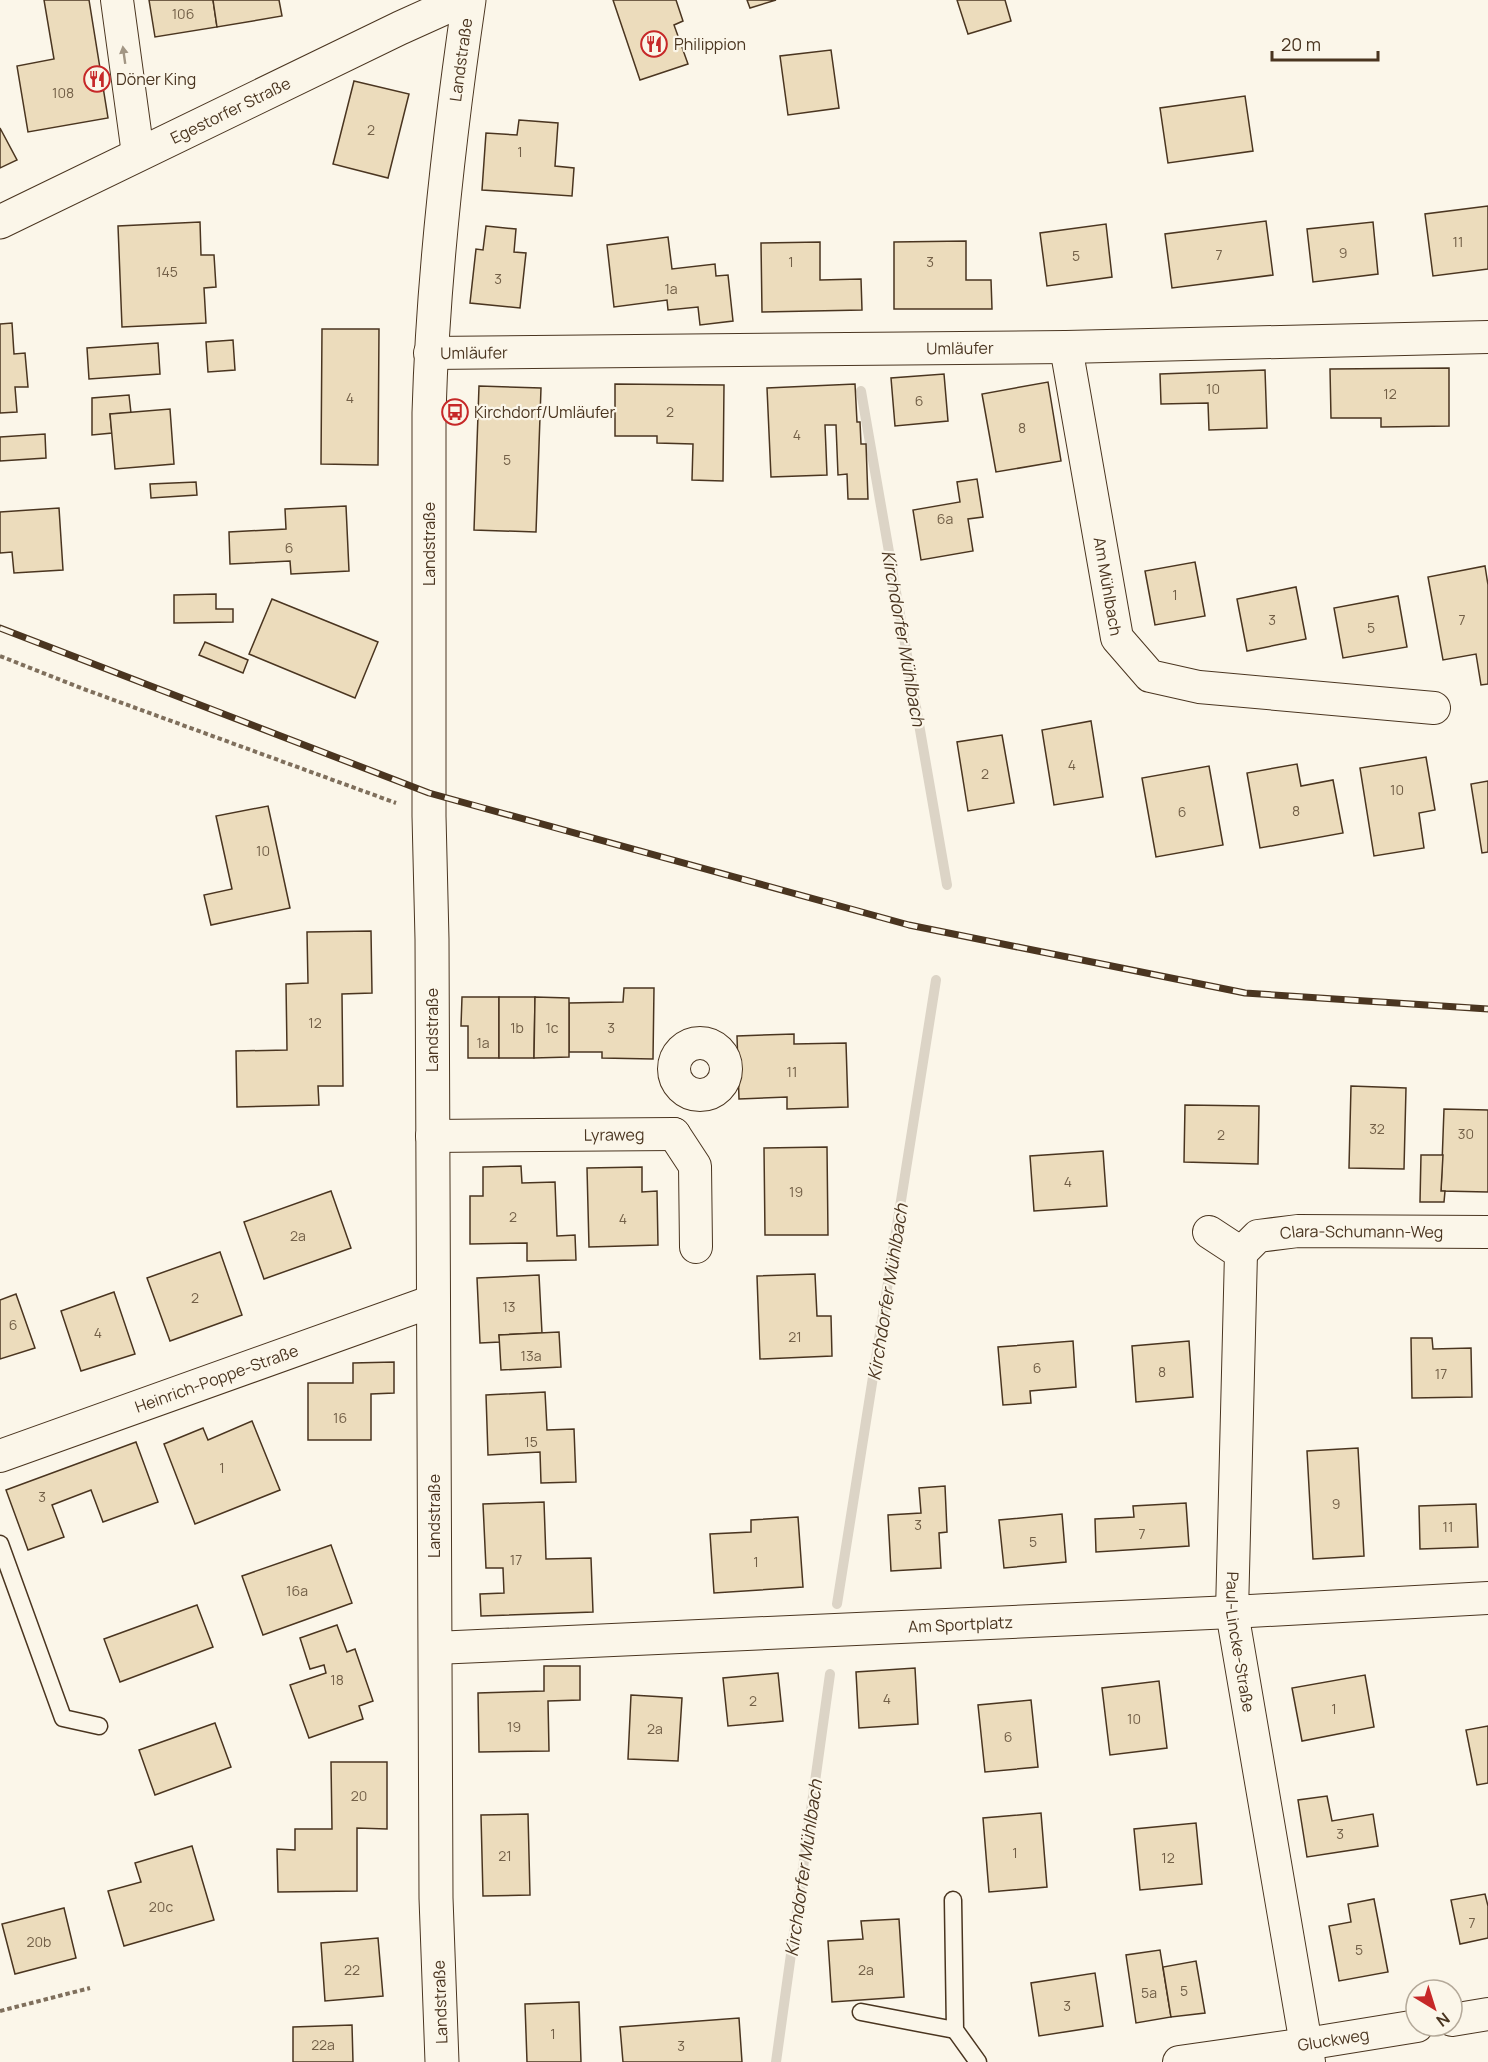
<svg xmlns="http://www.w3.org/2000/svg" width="1488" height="2062" viewBox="0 0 1488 2062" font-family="Manrope,sans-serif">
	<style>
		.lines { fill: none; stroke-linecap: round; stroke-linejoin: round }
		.stream { stroke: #dcd4c6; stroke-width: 10 }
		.building { fill: #ecdcbc; stroke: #4a3520; stroke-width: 1.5 }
		.lane-casing { stroke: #4a3520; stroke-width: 19 }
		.street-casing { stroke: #4a3520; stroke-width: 34 }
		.secondary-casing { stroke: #4a3520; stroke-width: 35 }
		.path { stroke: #7f6f5c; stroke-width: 4; stroke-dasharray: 4.5 3; stroke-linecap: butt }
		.lane { stroke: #fbf6e9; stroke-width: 16 }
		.street { stroke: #fbf6e9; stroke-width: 32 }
		.secondary { stroke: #fbf6e9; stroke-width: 33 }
		.rail-casing { stroke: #4a3520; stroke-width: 7 }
		.rail { stroke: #fbf6e9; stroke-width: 4.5; stroke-dasharray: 14; stroke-linecap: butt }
		.oneway { fill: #a29684 }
		.labels { text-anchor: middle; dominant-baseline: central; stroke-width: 4.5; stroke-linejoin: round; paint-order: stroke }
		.number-label { font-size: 14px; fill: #725f47 }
		.poi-label { font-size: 16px; fill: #4a3520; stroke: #fbf6e9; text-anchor: start }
		.street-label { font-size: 16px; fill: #4a3520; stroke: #fbf6e9 }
		.water-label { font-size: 18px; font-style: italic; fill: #4a3520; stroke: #fbf6e9 }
	</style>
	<rect width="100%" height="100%" fill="#fbf6e9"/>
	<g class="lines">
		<g class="stream">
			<path d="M861,391l86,494"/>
			<path d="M837,1604l99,-624"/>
			<path d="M776,2062l54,-388"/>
		</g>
	</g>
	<g class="building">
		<path d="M44,0h45l19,118 -80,14 -11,-66 37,-7z"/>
		<path d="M149,0h64l4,27 -62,10z"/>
		<path d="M213,0h66l3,16 -65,11z"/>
		<path d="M613,0h63l7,21 -9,4 14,39 -48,16z"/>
		<path d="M747,0h29l-26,8z"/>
		<path d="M957,0h48l6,21 -43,13z"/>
		<path d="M831,50l8,58 -51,7 -8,-59z"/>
		<path d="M354,81l55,13 -21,84 -55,-14z"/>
		<path d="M1245,96l8,55 -85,12 -8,-55z"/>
		<path d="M519,120l39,3 -3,43 19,2 -2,28 -90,-6 4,-57 31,2z"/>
		<path d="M0,128l17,32 -17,8z"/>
		<path d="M1488,206v63l-55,7 -8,-62z"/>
		<path d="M1266,221l7,54 -101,13 -7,-54z"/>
		<path d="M200,222l1,33h13l2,32 -12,1 2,35 -84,4 -4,-101z"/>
		<path d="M1373,222l5,52 -65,8 -6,-53z"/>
		<path d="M1106,224l6,53 -65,9 -7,-53z"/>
		<path d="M486,226l30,3 -2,23 12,1 -6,55 -50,-5 6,-54 7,1z"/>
		<path d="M668,237l4,32 43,-5 1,12 12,-1 5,46 -33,4 -2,-18 -30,3 -1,-10 -53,7 -7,-62z"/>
		<path d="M966,241v39h25l1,29h-98v-67z"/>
		<path d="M820,242v38l41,-1 1,31 -100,2 -1,-69z"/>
		<path d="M12,323l2,31 11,-1 3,34h-13l2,25 -17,1v-89z"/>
		<path d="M322,329h57l-1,136 -57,-1z"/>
		<path d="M233,340l2,30 -27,2 -2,-30z"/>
		<path d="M158,343l2,31 -71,5 -2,-31z"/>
		<path d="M1449,368v58l-68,1v-9h-50l-1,-49z"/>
		<path d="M1265,370l2,58 -58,2 -1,-27 -47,1 -1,-30z"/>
		<path d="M944,374l4,47 -53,5 -4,-48z"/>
		<path d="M1048,382l13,79 -65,11 -14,-78z"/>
		<path d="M615,384l109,1 -1,96 -31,-1 1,-36 -36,-1v-7h-42z"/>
		<path d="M855,384l2,38h3l1,22h5l2,55h-20l-1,-25 -9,1 -2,-50h-11l2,50 -56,2 -4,-89z"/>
		<path d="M479,386l62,2 -5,144 -62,-2z"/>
		<path d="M129,395l2,18 -21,1 2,19 -20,2v-37z"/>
		<path d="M170,409l4,55 -59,5 -5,-55z"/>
		<path d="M45,434l1,24 -46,3v-24z"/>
		<path d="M977,479l6,38 -15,2 5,32 -52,9 -8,-50 47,-8 -3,-20z"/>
		<path d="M196,482l1,13 -46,3 -1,-14z"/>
		<path d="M346,506l3,65 -58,3 -1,-13 -60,3 -1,-32 57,-3 -1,-20z"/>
		<path d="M59,508l4,62 -49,3 -2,-21 -12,1v-41z"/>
		<path d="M1195,562l10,54 -50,9 -10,-54z"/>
		<path d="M1485,566l3,19v99l-7,1 -5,-31 -33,6 -15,-83z"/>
		<path d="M1296,587l10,52 -59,12 -10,-52z"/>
		<path d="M216,594v15h17v13l-59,1v-28z"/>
		<path d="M1398,596l9,51 -64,11 -9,-50z"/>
		<path d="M272,599l106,43 -23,56 -106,-44z"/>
		<path d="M205,642l43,18 -5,13 -44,-18z"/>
		<path d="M1091,721l12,76 -49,8 -12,-75z"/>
		<path d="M1002,735l12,68 -46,8 -11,-69z"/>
		<path d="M1426,757l9,53 -16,3 5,35 -50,8 -14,-88z"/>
		<path d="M1297,764l4,22 32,-6 10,53 -83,15 -13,-75z"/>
		<path d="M1209,766l14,79 -67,12 -14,-79z"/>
		<path d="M1488,781v71l-6,1 -11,-69z"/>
		<path d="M268,806l22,102 -79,17 -7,-30 28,-6 -16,-73z"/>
		<path d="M371,931l1,62 -30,1 1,92h-25l1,19 -82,2 -1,-56 51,-1 -1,-66 22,-1 -1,-51z"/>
		<path d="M624,988h30l-1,71 -51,-1v-6h-33v-49l54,-1z"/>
		<path d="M462,997h37v61h-31v-32h-7z"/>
		<path d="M499,997h36l-1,61h-35z"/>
		<path d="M535,997l34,1v59l-35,1z"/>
		<path d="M794,1034v10l52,-1 2,64 -61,2v-12l-48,2 -2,-63z"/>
		<path d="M1351,1086l55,2 -2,81 -55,-1z"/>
		<path d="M1185,1105l74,1 -1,58 -74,-2z"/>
		<path d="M1444,1109l44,1v82l-47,-1z"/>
		<path d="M827,1147l1,88h-63l-1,-87z"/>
		<path d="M1103,1151l4,55 -73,5 -4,-55z"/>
		<path d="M1421,1155h22l-2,36h4l-1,11h-24z"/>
		<path d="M521,1166l1,17 33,-1 2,54 18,-1 1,25 -49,1v-18l-57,1v-48h13v-29z"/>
		<path d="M642,1167v25l15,-1 1,54 -69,2 -2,-79z"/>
		<path d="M331,1191l20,57 -87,31 -20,-57z"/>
		<path d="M220,1252l22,63 -72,26 -23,-63z"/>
		<path d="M815,1274l2,42h14l1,40 -72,3 -3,-83z"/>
		<path d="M539,1275l3,58 -43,2 1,7 -20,1 -3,-65z"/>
		<path d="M114,1292l21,62 -54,17 -20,-60z"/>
		<path d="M16,1294l19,54 -35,11v-59z"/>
		<path d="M559,1332l2,35 -60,3 -2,-35z"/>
		<path d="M1411,1338h21l1,11 38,-1 1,49 -60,1z"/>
		<path d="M1073,1341l3,46 -46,4 1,12 -28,2 -5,-58z"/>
		<path d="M1189,1341l4,56 -57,5 -4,-56z"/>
		<path d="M394,1362v31l-23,1v46h-63v-57h45v-20z"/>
		<path d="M545,1392l2,38 27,-1 2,53 -35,1 -1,-31 -52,3 -2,-60z"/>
		<path d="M252,1421l28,69 -85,34 -31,-80 39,-16 5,12z"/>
		<path d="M136,1442l22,60 -55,20 -12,-32 -39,15 12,32 -36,13 -22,-60z"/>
		<path d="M1358,1448l6,108 -51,3 -6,-108z"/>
		<path d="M945,1486l2,46 -8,1 2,35 -50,3 -3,-56 33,-2 -2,-25z"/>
		<path d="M544,1502l2,57 45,-1 2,54 -112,4 -1,-22 24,-1 -1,-25h-17l-3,-64z"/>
		<path d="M1186,1503l3,43 -93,6 -1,-33 39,-2 -1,-11z"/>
		<path d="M1476,1504l2,43 -58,2 -1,-43z"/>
		<path d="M1062,1514l4,48 -62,6 -5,-48z"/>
		<path d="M798,1517l5,70 -89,6 -4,-59 41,-2v-12z"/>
		<path d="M331,1545l21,58 -89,32 -21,-59z"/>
		<path d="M197,1605l16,42 -93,35 -16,-43z"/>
		<path d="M337,1625l10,27 8,-3 18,52 -14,5 4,13 -54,19 -19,-53 36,-12 -2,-8 -14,4 -10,-31z"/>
		<path d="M544,1666h36v34l-32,1 1,50 -70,1 -1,-59 66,-2z"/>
		<path d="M915,1668l3,56 -59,4 -3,-56z"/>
		<path d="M778,1673l5,48 -55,5 -5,-48z"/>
		<path d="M1365,1675l9,52 -72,14 -10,-53z"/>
		<path d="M1159,1681l8,67 -57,7 -8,-67z"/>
		<path d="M631,1695l51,3 -4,63 -50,-2z"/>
		<path d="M1031,1700l7,67 -53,5 -7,-67z"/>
		<path d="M215,1723l16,44 -76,28 -16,-45z"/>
		<path d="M1488,1726v57l-11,2 -11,-55z"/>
		<path d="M331,1762h56v67l-30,-1v63l-79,1 -1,-43 18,1v-21h37z"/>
		<path d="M1327,1796l5,25 41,-7 5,32 -71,11 -9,-57z"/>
		<path d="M1041,1813l6,74 -58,5 -6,-74z"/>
		<path d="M528,1814l2,81 -47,1 -2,-81z"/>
		<path d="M1196,1823l6,61 -62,6 -6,-61z"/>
		<path d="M192,1846l22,74 -90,26 -16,-55 33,-9 -6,-19z"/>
		<path d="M1485,1894l3,12v32l-28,6 -9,-44z"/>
		<path d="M1374,1899l14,73 -49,9 -10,-55 22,-4 -3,-18z"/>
		<path d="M64,1908l12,50 -61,16 -13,-50z"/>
		<path d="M899,1919l5,78 -72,5 -4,-61 35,-2 -2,-18z"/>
		<path d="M378,1938l5,58 -58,5 -4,-58z"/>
		<path d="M1160,1950l11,67 -35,6 -10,-68z"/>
		<path d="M1196,1961l9,52 -34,4 -8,-50z"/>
		<path d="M1095,1973l8,53 -64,10 -8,-53z"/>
		<path d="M579,2002l2,60h-54l-2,-58z"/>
		<path d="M739,2018l3,44h-119l-3,-35z"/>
		<path d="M352,2025l1,37h-60v-35z"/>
	</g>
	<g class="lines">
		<g class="lane-casing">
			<g id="lane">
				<path d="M0,1544l63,174 36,8"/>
				<path d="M953,1900l2,130 23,32"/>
				<path d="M861,2012l94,18"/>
			</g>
		</g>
		<g class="street-casing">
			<g id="street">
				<path d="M117,0l21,154"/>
				<path id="s1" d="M1066,347l51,291 33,38 49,11 235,21"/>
				<path id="s2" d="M430,353l636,-6 422,-10"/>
				<circle cx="700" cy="1069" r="26"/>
				<path d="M674,1134l21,32 1,81"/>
				<path id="s3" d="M432,1136l242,-2"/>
				<path id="s4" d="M1209,1232l32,21 -9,359 77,450"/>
				<path id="s5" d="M1241,1253l17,-17 40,-5 190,1"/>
				<path id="s6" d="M0,1456l433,-155"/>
				<path id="s7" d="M435,1648l797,-36 256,-14"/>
				<path d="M1452,2020l36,-6"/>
				<path id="s8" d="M1179,2062l127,-18 111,-18"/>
			</g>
		</g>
		<g class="secondary-casing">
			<g id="secondary">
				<path id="s9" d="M0,222l400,-194 62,-28"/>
				<path id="s10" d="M442,2062l-6,-164 -4,-959 -3,-123v-403c4,-139 20,-276 40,-413"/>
			</g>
		</g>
		<g class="path">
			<path d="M0,656l81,32 315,115"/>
			<path d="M0,2011l90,-23"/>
		</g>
		<use href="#lane" class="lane"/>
		<use href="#street" class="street"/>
		<use href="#secondary" class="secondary"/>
		<g class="rail-casing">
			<path id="rail" d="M0,628l429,165 480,132 336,68 243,16"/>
		</g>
		<use href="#rail" class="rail"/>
	</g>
	<defs><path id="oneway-solid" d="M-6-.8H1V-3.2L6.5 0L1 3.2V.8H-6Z" transform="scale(1.5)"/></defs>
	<use class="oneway" href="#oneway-solid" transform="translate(124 55) rotate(-98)"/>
	<defs>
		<g id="restaurant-ring" transform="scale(1.35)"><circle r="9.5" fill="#fbf6e9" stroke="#c62828" stroke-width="1.5"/><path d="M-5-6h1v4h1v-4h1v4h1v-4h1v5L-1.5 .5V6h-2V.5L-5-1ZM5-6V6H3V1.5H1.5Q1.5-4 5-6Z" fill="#c62828"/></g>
		<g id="bus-ring" transform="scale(1.35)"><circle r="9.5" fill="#fbf6e9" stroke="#c62828" stroke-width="1.5"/><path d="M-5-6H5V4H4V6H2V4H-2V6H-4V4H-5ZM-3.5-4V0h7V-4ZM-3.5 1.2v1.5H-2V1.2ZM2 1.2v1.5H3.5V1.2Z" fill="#c62828"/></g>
	</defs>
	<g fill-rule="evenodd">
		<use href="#restaurant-ring" x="654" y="44"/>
		<use href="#restaurant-ring" x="97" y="79"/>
		<use href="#bus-ring" x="455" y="412"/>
	</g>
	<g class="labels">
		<g class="number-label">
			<text x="183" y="13">106</text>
			<text x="63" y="92">108</text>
			<text x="371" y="129">2</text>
			<text x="520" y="151">1</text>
			<text x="1458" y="241">11</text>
			<text x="1343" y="252">9</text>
			<text x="1219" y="254">7</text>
			<text x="1076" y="255">5</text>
			<text x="791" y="261">1</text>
			<text x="930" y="261">3</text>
			<text x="167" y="271">145</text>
			<text x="498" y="278">3</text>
			<text x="671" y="288">1a</text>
			<text x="1213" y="388">10</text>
			<text x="1390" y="393">12</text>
			<text x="350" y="397">4</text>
			<text x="919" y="400">6</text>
			<text x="670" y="411">2</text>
			<text x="1022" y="427">8</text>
			<text x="797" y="434">4</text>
			<text x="507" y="459">5</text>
			<text x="945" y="518">6a</text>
			<text x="289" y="547">6</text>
			<text x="1175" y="594">1</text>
			<text x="1272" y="619">3</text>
			<text x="1462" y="619">7</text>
			<text x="1371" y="627">5</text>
			<text x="1072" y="764">4</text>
			<text x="985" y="773">2</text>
			<text x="1397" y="789">10</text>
			<text x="1296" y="810">8</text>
			<text x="1182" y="811">6</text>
			<text x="263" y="850">10</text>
			<text x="315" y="1022">12</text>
			<text x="517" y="1027">1b</text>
			<text x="552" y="1027">1c</text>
			<text x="611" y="1027">3</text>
			<text x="483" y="1042">1a</text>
			<text x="792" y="1071">11</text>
			<text x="1377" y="1128">32</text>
			<text x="1466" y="1133">30</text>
			<text x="1221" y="1134">2</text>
			<text x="1068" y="1181">4</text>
			<text x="796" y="1191">19</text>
			<text x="513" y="1216">2</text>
			<text x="623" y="1218">4</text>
			<text x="298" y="1235">2a</text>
			<text x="195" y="1297">2</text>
			<text x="509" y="1306">13</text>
			<text x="13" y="1324">6</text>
			<text x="98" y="1332">4</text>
			<text x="795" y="1336">21</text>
			<text x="531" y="1355">13a</text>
			<text x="1037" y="1367">6</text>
			<text x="1162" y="1371">8</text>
			<text x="1441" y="1373">17</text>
			<text x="340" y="1417">16</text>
			<text x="531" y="1441">15</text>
			<text x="222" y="1467">1</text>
			<text x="42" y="1496">3</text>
			<text x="1336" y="1503">9</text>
			<text x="918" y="1524">3</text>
			<text x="1448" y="1526">11</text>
			<text x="1142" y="1533">7</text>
			<text x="1033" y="1541">5</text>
			<text x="516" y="1559">17</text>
			<text x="756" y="1561">1</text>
			<text x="297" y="1590">16a</text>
			<text x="337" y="1679">18</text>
			<text x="887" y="1698">4</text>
			<text x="753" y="1700">2</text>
			<text x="1334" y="1708">1</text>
			<text x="1134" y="1718">10</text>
			<text x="514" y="1726">19</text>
			<text x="655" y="1728">2a</text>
			<text x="1008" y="1736">6</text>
			<text x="359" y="1795">20</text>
			<text x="1340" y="1833">3</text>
			<text x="1015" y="1852">1</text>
			<text x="505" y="1855">21</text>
			<text x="1168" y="1857">12</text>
			<text x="161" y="1906">20c</text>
			<text x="1472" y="1922">7</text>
			<text x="39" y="1941">20b</text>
			<text x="1359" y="1949">5</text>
			<text x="352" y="1969">22</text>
			<text x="866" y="1969">2a</text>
			<text x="1184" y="1990">5</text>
			<text x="1149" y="1992">5a</text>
			<text x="1067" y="2005">3</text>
			<text x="553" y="2033">1</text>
			<text x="323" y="2044">22a</text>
			<text x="681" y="2045">3</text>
		</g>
		<g class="poi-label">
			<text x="674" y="44">Philippion</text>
			<text x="116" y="79">Döner King</text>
			<text x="474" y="412">Kirchdorf/Umläufer</text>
		</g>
		<g class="street-label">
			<text stroke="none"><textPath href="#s10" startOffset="2004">Landstraße</textPath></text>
			<text stroke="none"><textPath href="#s9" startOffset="256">Egestorfer Straße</textPath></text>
			<text stroke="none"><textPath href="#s2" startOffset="530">Umläufer</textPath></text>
			<text stroke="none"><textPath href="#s2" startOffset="44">Umläufer</textPath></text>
			<text transform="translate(429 544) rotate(-90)">Landstraße</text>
			<text stroke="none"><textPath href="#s1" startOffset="243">Am Mühlbach</textPath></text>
			<text transform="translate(432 1030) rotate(-90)">Landstraße</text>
			<text stroke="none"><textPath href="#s3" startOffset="182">Lyraweg</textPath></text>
			<text stroke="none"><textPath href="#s5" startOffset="128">Clara-Schumann-Weg</textPath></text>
			<text stroke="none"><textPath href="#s6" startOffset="230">Heinrich-Poppe-Straße</textPath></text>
			<text transform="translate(434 1516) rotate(-90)">Landstraße</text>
			<text stroke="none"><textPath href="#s7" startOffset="526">Am Sportplatz</textPath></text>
			<text stroke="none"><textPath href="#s4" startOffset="428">Paul-Lincke-Straße</textPath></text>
			<text transform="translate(440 2002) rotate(-92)">Landstraße</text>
			<text stroke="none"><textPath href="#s8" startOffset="156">Gluckweg</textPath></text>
		</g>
		<g class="water-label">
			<text transform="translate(904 638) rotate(80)">Kirchdorfer Mühlbach</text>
			<text transform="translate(887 1292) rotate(-81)">Kirchdorfer Mühlbach</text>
			<text transform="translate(803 1868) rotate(-82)">Kirchdorfer Mühlbach</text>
		</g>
	</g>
	<g transform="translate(1434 2008) rotate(142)"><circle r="28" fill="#fbf6e9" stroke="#b4a999" stroke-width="1.5"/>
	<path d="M0-4.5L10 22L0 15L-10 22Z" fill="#c62828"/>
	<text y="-9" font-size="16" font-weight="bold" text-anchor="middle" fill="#4a3520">N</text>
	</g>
	<path d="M1272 51v9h106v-9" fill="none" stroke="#4a3520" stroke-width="3"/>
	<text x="1281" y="51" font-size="18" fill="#4a3520" stroke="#fbf6e9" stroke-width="4.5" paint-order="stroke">20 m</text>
</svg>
